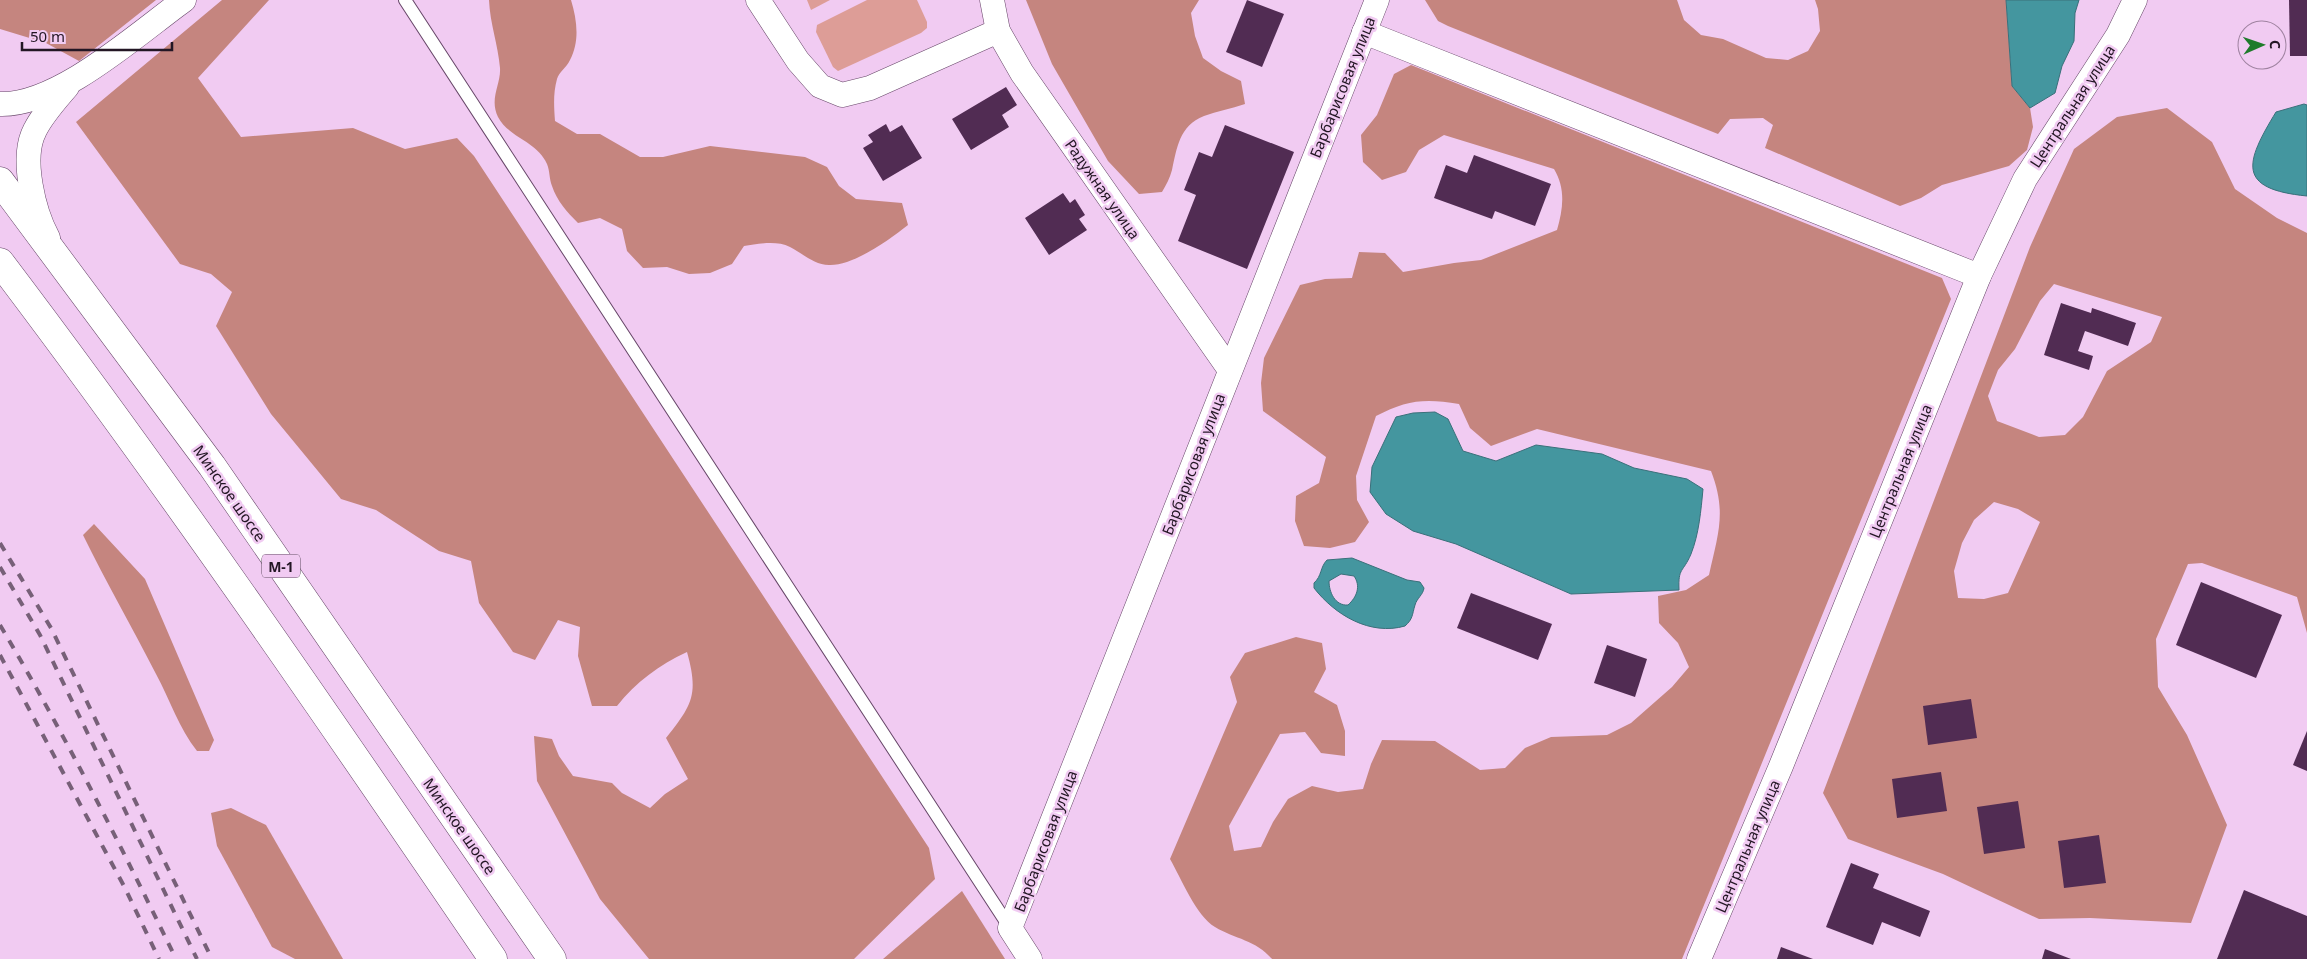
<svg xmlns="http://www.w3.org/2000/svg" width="2307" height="959" viewBox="0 0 2307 959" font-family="'Noto Sans',sans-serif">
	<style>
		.green { fill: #dd9d97 }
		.forest { fill: #c5857f; fill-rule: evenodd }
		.water { fill: #44969f; stroke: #3a707a; fill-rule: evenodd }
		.building { fill: #512c53 }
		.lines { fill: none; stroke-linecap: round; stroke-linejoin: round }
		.service-casing { stroke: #674769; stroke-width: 14 }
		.minor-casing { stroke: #674769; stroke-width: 25 }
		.trunk-casing { stroke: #674769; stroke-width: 29 }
		.service { stroke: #fff; stroke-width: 12 }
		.minor { stroke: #fff; stroke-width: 24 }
		.trunk { stroke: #fff; stroke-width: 28 }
		.rail { stroke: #776078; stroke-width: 4; stroke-dasharray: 9 9; stroke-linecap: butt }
		.labels { text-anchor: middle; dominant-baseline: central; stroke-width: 5; stroke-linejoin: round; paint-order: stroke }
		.shield { fill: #f1cbf2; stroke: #614c62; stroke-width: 1 }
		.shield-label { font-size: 14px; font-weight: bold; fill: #231624 }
		.street-label { font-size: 15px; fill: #231624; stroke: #f1cbf2 }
	</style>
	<rect width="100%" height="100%" fill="#f1cbf2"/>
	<g class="green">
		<path d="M807,0h23l-19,10z"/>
		<path d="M867,0h50l10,22v6l-6,5 -83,38 -5,-4 -17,-35 1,-7z"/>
	</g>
	<g class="forest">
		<path d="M0,0h156l-77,61 -33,-18 -46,-14z"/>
		<path d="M222,0h47l-71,78 43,59 112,-9 52,21 52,-11 17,18 455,692 6,31 -81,80h-205l-49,-60 -63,-118 -3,-45 18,3 7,17 14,20 39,7 10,10 28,15 15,-14 23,-15 -22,-41c26,-33 33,-43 21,-86 -28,13 -51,30 -70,54h-25l-14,-50 2,-29 -22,-7 -23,40 -22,-8 -34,-49 -8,-42 -32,-10 -63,-41 -35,-11 -70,-85 -55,-88 16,-34 -21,-18 -31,-10 -104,-142z"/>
		<path d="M489,0h82c6,20 9,41 -1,60 -3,7 -11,12 -13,19 -4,15 -3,27 -2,42l22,13h23l40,23h23l47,-11 95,11 22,10 12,19 17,13 46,4 6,22c-19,15 -55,41 -79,40 -15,0 -27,-12 -39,-18 -14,-7 -32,-3 -46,-1l-12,18 -22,9 -21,1 -22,-7 -24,1 -16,-17 -5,-22 -22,-11 -22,5c-11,-11 -21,-22 -26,-37 -3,-7 -2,-15 -5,-22 -10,-23 -38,-26 -49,-47 -9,-19 3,-32 2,-49 -2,-24 -10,-44 -11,-68z"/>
		<path d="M1026,0h173l-8,13 4,23 8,22 18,13 20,10 4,23c-14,5 -28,7 -41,12 -25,10 -27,32 -32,54 -2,8 -6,15 -10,22l-23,2 -31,-33 -56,-97z"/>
		<path d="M1425,0h252l7,20 17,15 22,4 43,19 22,2 20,-9 12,-20 -2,-22 -3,-9h191l6,86 18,22 3,19 -6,23 -18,16 -67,19 -21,13 -21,8 -135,-58 8,-23 -10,-7 -33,1 -12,15 -270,-108 -10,-5z"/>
		<path d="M1411,65l531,213 9,21 -269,660h-410c-16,-19 -37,-20 -57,-32 -19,-11 -34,-49 -45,-68l67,-157 -7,-25 15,-24 51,-16 26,6 4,26 -12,23 23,13 8,26v25l-24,-3 -16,-21 -25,2 -51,92 5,25 27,-4 12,-25 15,-23 24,-13 26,6 25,-3 8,-25 11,-24 53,1 45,29 25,-2 20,-20 26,-11 56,-2 24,-12 41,-36 17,-20 -11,-24 -19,-20 -1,-27 28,-6 23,-15c9,-41 18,-63 2,-104l-174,-42 -46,17 -21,-18 -11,-24c-34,-6 -53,-4 -83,12l-20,60 1,24 12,22 -14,20 -25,6 -26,-2 -9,-25 1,-25 23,-13 7,-26 -63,-46 -2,-28 3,-25 36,-73 25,-6 27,-1 7,-26 26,1 18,19 51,-9 27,-3 76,-30c6,-21 9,-41 -3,-61l-110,-34 -25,15 -13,22 -24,8 -19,-18 -2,-27 16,-20 17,-41z"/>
		<path d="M2167,108l45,34 23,47 42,29 30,15v400l-10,-36 -95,-34 -14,1 -32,75 2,48 29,48 40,90 -36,98 -101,-5 -51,1 -96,-45 -95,-35 -25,-46 207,-546 44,-98 43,-32zM2054,284l108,33 -11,25 -44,29 -24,46 -18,18 -26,2 -42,-16 -9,-25 10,-26 17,-21 25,-48zM1994,502l24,7 22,13 -32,71 -24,6 -26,-1 -4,-27 8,-28 12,-23z"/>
		<path d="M94,524l51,55 69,161 -5,11h-12c-18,-23 -27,-51 -41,-77 -24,-47 -50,-92 -73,-139z"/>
		<path d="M231,808l35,17 77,134h-48l-23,-12 -55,-101 -6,-33z"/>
		<path d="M962,891l43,68h-122z"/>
	</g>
	<g class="water">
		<path d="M2006,0h73l-4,13 -1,28 -12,25 -7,27 -25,15 -18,-22z"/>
		<path d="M2304,104l3,1v91c-71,-7 -62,-33 -31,-84z"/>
		<path d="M1435,412l13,7 15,32 33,10 40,-16 66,9 32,14 53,11 16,10c-2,21 -4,45 -12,65 -8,19 -13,13 -12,36l-108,4 -115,-50 -43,-13 -27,-17 -16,-22 2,-25 24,-50 17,-4z"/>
		<path d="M1352,558l55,22 13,2 4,6c-1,7 -7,10 -9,17 -3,10 -2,14 -10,21 -35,10 -70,-11 -91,-38v-5c8,-7 6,-16 13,-23zM1341,574l13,2c7,10 3,21 -6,29 -13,1 -19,-13 -19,-24z"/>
	</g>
	<g class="building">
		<path d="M1247,0l37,14 -22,53 -36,-15z"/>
		<path d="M2289,0h18v56h-17z"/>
		<path d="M1006,87l11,18 -15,10 7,12 -38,23 -19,-31z"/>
		<path d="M886,124l4,8 12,-7 20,33 -39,23 -20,-33 10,-6 -5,-7z"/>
		<path d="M1225,125l69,27 -47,117 -69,-28 18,-46 -12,-5 15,-38 13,5z"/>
		<path d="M1474,155l77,29 -16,42 -40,-15 -3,8 -58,-21 12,-33 21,8z"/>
		<path d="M1063,193l7,10 5,-4 10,16 -6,4 8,11 -38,25 -24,-37z"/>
		<path d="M2061,303l30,10 1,-5 44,15 -8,23 -43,-15 -7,20 15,5 -4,14 -45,-15z"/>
		<path d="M2201,582l81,33 -26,63 -80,-33z"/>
		<path d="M1471,593l81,31 -14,36 -81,-32z"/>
		<path d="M1607,645l40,14 -12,38 -41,-14z"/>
		<path d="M1971,699l6,39 -49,7 -5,-39z"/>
		<path d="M2307,731v40l-14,-6z"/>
		<path d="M1941,772l6,39 -50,7 -5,-39z"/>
		<path d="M2018,801l7,47 -41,6 -7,-47z"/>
		<path d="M2099,835l7,48 -42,5 -6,-47z"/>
		<path d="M1851,863l28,11 -6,14 57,23 -10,26 -38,-15 -9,23 -47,-18z"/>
		<path d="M2244,890l63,26v43h-90z"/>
		<path d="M1781,947l32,12h-36z"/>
		<path d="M2045,949l26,10h-29z"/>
	</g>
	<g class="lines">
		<g class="service-casing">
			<path id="service" d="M405,0l605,928"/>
		</g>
		<g class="minor-casing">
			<g id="minor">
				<path d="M758,0l40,61 22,25 22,9 28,-7 128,-57"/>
				<path d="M992,0l6,31 24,42 208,297"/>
				<path d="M1364,32l615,244"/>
				<path d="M0,104c58,2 137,-70 184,-104"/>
				<path d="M48,238c-14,-26 -28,-80 -13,-108 8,-16 21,-30 32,-43"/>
				<path d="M1030,959l-20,-31 367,-928"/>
				<path d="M1699,959l82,-193 198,-490 46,-97 93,-144 17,-35"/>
			</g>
		</g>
		<g class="trunk-casing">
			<g id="trunk">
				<path d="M0,181l212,285 340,493"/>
				<path d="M0,262c172,227 333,462 493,697"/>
			</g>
		</g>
		<use href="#service" class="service"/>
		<use href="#minor" class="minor"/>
		<use href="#trunk" class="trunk"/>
		<g class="rail">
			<path d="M0,543l51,85 161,331"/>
			<path d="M0,567l40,68 157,324"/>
			<path d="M0,625c64,108 121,221 176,334"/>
			<path d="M0,655l125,233 34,71"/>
		</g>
	</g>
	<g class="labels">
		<rect class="shield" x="262" y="554.5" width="38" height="23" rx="4"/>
		<g class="shield-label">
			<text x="281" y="566">М-1</text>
		</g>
		<g class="street-label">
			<text transform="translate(1342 87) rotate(-68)">Барбарисовая улица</text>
			<text transform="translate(2072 106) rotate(-57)">Центральная улица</text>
			<text transform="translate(1103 189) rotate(55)">Радужная улица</text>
			<text transform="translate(1193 464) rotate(-69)">Барбарисовая улица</text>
			<text transform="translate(1900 471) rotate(-68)">Центральная улица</text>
			<text transform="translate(230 493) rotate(55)">Минское шоссе</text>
			<text transform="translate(460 826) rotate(55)">Минское шоссе</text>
			<text transform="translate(1045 841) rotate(-69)">Барбарисовая улица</text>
			<text transform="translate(1747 846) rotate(-67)">Центральная улица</text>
		</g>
	</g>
	<g transform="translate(2262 45) rotate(88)"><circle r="24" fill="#f1cbf2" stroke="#9f83a0"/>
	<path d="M0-4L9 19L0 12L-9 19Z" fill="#1f7b2b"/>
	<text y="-8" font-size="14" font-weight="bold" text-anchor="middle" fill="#231624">С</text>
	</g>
	<path d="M22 42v8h150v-8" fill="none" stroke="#231624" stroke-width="2.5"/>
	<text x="30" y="42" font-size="15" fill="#231624" stroke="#f1cbf2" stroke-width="4" paint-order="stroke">50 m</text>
</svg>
